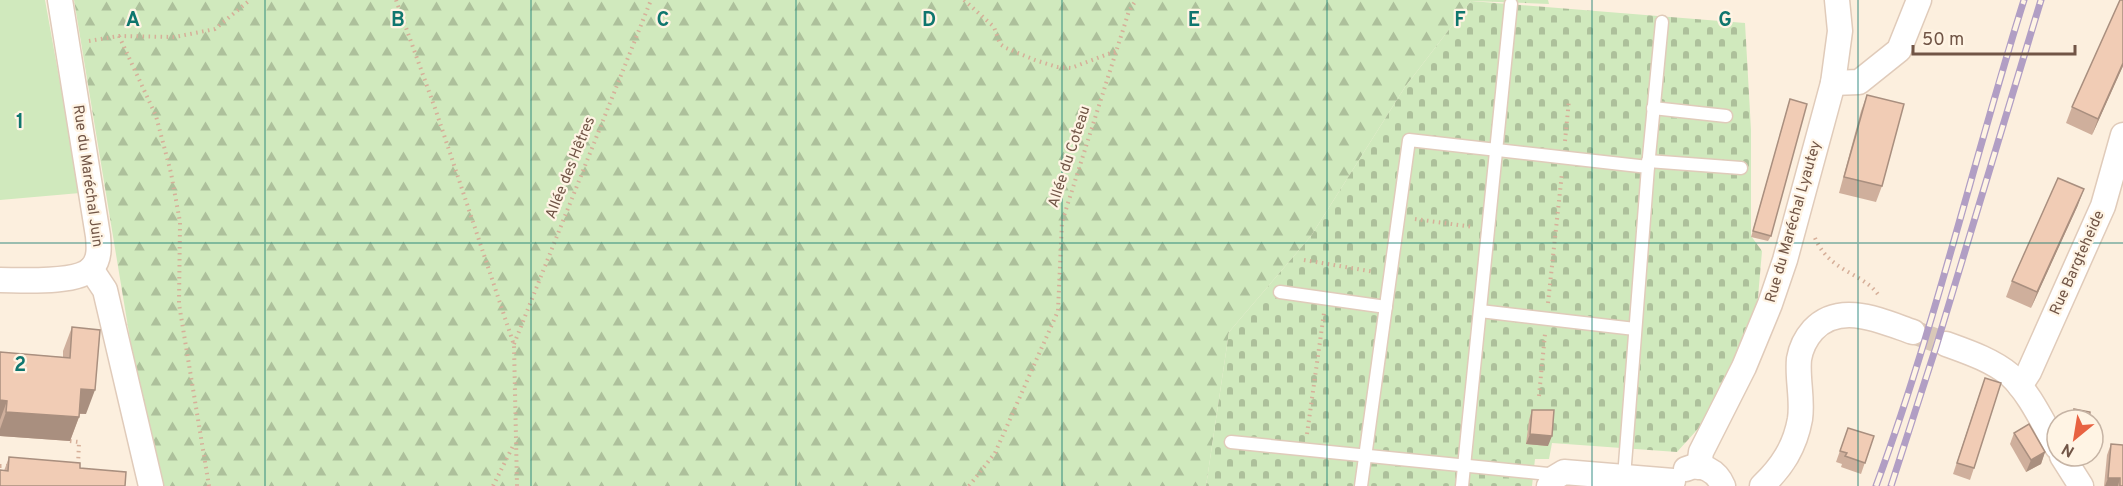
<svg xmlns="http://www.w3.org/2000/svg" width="2123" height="486" viewBox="0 0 2123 486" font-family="Overpass,sans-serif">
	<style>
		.green { fill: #d0e9bd }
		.forest { fill: url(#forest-firs) }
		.cemetery { fill: url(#cemetery-stones) }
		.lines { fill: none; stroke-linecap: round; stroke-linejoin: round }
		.minor-tunnel { stroke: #d9c8b8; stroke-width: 24; stroke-dasharray: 24 12; stroke-linecap: butt }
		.service-casing { stroke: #e0cbba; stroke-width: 15 }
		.minor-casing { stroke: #e0cbba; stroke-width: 27 }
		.path { stroke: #d6af99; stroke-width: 4; stroke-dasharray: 1.5 4.5; stroke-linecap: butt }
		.service { stroke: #fff; stroke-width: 12 }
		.minor { stroke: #fff; stroke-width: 24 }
		.rail-casing { stroke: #b19ec4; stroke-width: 7 }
		.rail { stroke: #fff4e4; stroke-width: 4.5; stroke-dasharray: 14; stroke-linecap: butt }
		.wall { fill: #cfaf9c }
		.shaded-wall { fill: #a98f7f }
		.building { fill: #f1ccb5; stroke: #a98f7f; stroke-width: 1.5 }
		.grid { fill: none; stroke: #0f766e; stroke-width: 1.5; stroke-opacity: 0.55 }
		.labels { text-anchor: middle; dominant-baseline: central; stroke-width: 4.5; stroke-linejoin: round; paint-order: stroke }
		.street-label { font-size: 15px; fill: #715546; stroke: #fff4e4 }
		.grid-label { font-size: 20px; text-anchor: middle; font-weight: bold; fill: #0f766e; stroke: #fff4e4; stroke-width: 4.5; stroke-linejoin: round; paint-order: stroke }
	</style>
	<defs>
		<pattern id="forest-firs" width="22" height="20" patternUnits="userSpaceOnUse" patternTransform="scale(1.5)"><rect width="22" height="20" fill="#d0e9bd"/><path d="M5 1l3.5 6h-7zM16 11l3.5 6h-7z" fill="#adc09b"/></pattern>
		<pattern id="cemetery-stones" width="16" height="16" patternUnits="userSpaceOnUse" patternTransform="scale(1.5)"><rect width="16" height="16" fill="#d0e9bd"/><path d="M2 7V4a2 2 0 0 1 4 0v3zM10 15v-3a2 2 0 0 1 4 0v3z" fill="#adc09b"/></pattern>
	</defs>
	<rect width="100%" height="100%" fill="#fcefde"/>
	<path class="green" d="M0,0h45l35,193 -80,7z"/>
	<path class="forest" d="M74,0h1474l1,4 -78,-3 -66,86 -94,149 -82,96 -23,154h-1061v-56z"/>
	<path class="cemetery" d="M1471,1l274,22 6,107v106l11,15 -5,58 -30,72 -21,39 -29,32 -125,-9 -3,16h-14l-3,27h-326l23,-154 82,-96 94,-149z"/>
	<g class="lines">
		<path class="minor-tunnel" d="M1913,332l33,12"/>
		<g class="service-casing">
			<g id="service">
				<path d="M1653,108l73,8"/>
				<path d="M1648,161l93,7"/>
				<path d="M1648,167l14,-145"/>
				<path d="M1280,292l106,15"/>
				<path d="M1480,311l155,18"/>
				<path d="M1231,442l327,33"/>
				<path d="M1361,486l48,-346 239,27 -24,310"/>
				<path d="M1462,486l49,-482"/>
			</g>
		</g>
		<g class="minor-casing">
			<g id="minor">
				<path d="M1833,83l26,-1 40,-32 20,-50"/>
				<path d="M91,269l14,21 46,196"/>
				<path d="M0,280c21,0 78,4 92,-12 8,-9 7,-21 6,-32l-38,-236"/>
				<path d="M1946,344c22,8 46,16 64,31 19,17 34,50 47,72"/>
				<path d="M2020,386l9,-14 74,-166 20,-71"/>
				<path d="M2062,456l19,30"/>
				<path d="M1699,467l2,-15 43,-85 26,-63 15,-44 48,-177 7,-52 -3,-31"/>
				<path d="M1686,469c15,-7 31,2 37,17"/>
				<path d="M1549,486l5,-8 10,-6 109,9"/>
				<path d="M1762,486c20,-19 33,-39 38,-67 3,-20 -3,-40 -1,-60 2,-12 6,-20 14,-29 27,-29 68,-9 100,2"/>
			</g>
		</g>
		<g class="path">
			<path d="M396,0l40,111 78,234 3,141"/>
			<path d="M964,0l30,27 6,17 6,4 29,12 22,7 14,1 45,-17"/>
			<path d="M119,36l37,80 15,57 9,49 -1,82 30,182"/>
			<path d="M89,41l30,-5 56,1 40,-8 35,-29"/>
			<path d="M1565,141l4,-41"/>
			<path d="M1415,219l58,8"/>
			<path d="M1815,238c5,11 11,19 21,26 14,11 34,17 43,32"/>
			<path d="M1304,260l71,12"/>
			<path d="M1548,303l14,-130"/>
			<path d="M514,344l137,-344"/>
			<path d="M1539,396l6,-62"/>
			<path d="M1307,434l17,-121"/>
			<path d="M70,441l9,1 -1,24"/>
			<path d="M0,466h9"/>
			<path d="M493,486l21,-42"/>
			<path d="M969,486l26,-33 63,-142 4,-89 67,-211 7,-11"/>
		</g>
		<use href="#service" class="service"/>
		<use href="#minor" class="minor"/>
		<g class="rail-casing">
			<g id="rail">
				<path d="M1876,486c59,-159 97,-324 148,-486"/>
				<path d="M1891,486l45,-139 105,-347"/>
			</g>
		</g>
		<use href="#rail" class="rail"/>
	</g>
	<g class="wall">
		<path d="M2123,66l-31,69 -26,-12 6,-16z"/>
		<path d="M1867,95l15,91 -6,16 -37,-9 22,-82z"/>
		<path d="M1790,99l-19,137 -3,5 -17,-4z"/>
		<path d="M2078,205l-47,103 -25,-11 6,-16z"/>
		<path d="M72,327l14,87h-7v3l-9,24 -70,-5v-84l63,5v-6z"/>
		<path d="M1981,389l-7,79 -4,12 -17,-6z"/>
		<path d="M1532,410l16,36 -22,-2 3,-24z"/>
		<path d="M1848,428l26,8 -13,38 -20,-7 1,-3 -6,-2z"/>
		<path d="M2014,433l31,19 -4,12 -15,8 -16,-28z"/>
		<path d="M2111,444l12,42h-19l3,-31z"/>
		<path d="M9,457l71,11 -76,3z"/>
	</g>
	<g class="shaded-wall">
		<path d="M2123,63v3l-31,69 6,-16z"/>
		<path d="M2084,189l-6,16 -47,103 6,-16z"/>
		<path d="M81,389l14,1 -9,24 -14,-1z"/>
		<path d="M0,400l7,1 -7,19z"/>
		<path d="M6,412l73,5 -9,24 -70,-5v-7z"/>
		<path d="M1530,434l22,2 -4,10 -22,-2z"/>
		<path d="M2045,452l-4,12 -15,8 5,-12z"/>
		<path d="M2108,478h12l-2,8h-13z"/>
	</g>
	<g class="building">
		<path d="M2120,0h3v63l-25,56 -26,-12z"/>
		<path d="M1867,95l37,9 -22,82 -38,-9z"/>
		<path d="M1790,99l17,5 -36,132 -18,-5z"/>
		<path d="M2058,178l26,11 -47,103 -25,-11z"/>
		<path d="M72,327l28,3 -5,60 -14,-1 -2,28 -73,-5 1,-11 -7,-1v-48l70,6z"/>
		<path d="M1985,378l16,5 -27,85 -17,-5z"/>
		<path d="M2074,409l16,3 -1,8h-17z"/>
		<path d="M1532,410h22l-2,26 -22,-2z"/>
		<path d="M2029,424l16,28 -14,8 -17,-27z"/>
		<path d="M1848,428l26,8 -9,27 -20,-7 2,-3 -7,-2z"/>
		<path d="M2111,444l12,1v41h-3v-8h-12z"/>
		<path d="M9,457l71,6v5l46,4 -1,14h-125v-16l8,1z"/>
	</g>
	<path class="grid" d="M265,0v486M531,0v486M796,0v486M1062,0v486M1327,0v486M1592,0v486M1858,0v486M0,243h2123"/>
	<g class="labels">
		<g class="street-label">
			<text transform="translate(1070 157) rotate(-72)">Allée du Coteau</text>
			<text transform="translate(571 168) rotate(-68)">Allée des Hêtres</text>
			<text transform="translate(87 176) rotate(82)">Rue du Maréchal Juin</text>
			<text transform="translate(1794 222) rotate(-74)">Rue du Maréchal Lyautey</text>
			<text transform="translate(2078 263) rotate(-66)">Rue Bargteheide</text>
		</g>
	</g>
	<g class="grid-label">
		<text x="133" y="26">A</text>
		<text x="398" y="26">B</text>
		<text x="663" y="26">C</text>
		<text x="929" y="26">D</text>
		<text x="1194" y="26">E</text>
		<text x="1460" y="26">F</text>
		<text x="1725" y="26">G</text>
		<text x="20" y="128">1</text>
		<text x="20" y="371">2</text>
	</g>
	<g transform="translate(2075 438) rotate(210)"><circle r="28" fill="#fff4e4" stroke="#c6b4a5" stroke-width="1.5"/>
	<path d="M0-4.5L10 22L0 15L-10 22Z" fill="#e86241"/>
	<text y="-9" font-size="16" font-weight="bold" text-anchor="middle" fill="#715546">N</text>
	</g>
	<path d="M1913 45v9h162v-9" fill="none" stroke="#715546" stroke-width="3"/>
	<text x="1922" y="45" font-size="18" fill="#715546" stroke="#fff4e4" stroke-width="4.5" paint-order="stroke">50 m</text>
</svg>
